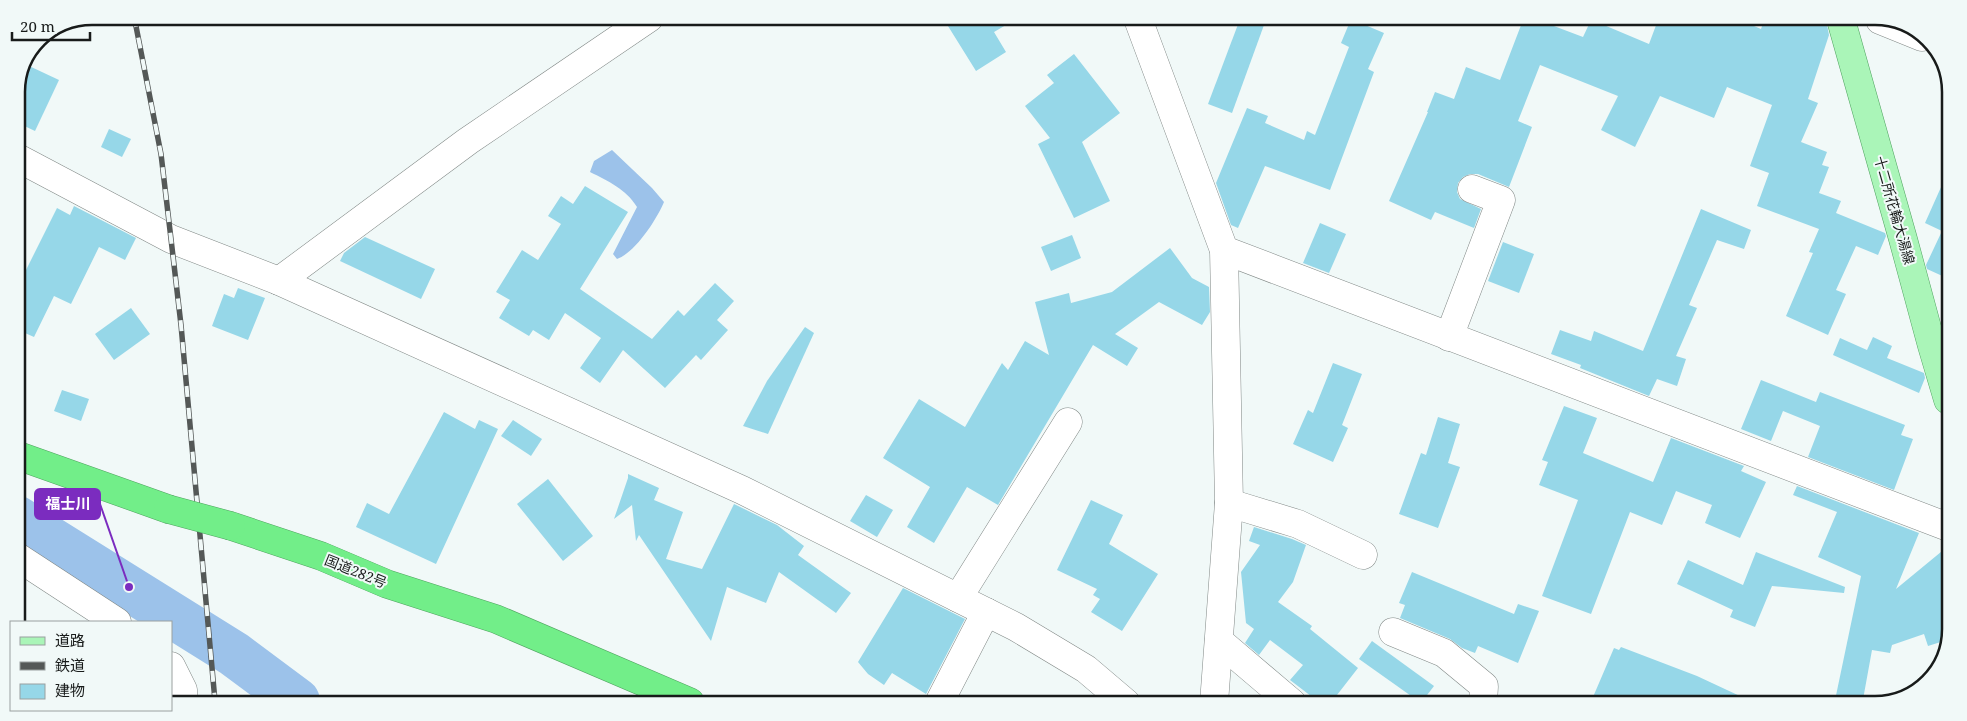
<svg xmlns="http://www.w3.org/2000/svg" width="1967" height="721" viewBox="0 0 1967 721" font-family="'Noto Serif','Noto Sans JP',serif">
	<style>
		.water { fill: #9cc2ea }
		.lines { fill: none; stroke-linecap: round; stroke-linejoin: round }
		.river { stroke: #9cc2ea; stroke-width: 46 }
		.building { fill: #96d7e8 }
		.minor-casing { stroke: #818886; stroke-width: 29 }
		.major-casing { stroke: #52a462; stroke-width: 29 }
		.highway-casing { stroke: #52a462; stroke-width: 29 }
		.minor { stroke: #fff; stroke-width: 28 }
		.major { stroke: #aaf5b8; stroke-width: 28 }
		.highway { stroke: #72ee89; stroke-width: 28 }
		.rail-casing { stroke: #545857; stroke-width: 5.5 }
		.rail { stroke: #f1f9f8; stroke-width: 4; stroke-dasharray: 11; stroke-linecap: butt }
		.highway-bridge-casing { stroke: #52a462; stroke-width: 29; stroke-linecap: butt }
		.highway-bridge { stroke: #72ee89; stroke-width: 28 }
		.labels { text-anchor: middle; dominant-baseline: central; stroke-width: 4; stroke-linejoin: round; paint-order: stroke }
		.street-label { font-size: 14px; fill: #181b1a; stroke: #f1f9f8 }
		.rim { fill: none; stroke: #181b1a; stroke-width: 2.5 }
		.leader { fill: none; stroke: #7b2cbf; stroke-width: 2 }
		.callout-dot { fill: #7b2cbf; stroke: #f1f9f8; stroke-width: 2 }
		.callout { fill: #7b2cbf; stroke: #7b2cbf; stroke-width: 2 }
		.callout-label { font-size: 15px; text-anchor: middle; font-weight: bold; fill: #fff }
	</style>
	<rect width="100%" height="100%" fill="#f1f9f8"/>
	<path class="water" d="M612,150l40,38 12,14c-7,17 -29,51 -47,57l-4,-5 24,-47c-11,-18 -29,-26 -47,-35l4,-11z"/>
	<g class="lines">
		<path class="river" d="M16,518l218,136 63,47"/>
	</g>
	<g class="building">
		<path d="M943,18h75l-24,14 12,20 -30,19z"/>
		<path d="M1240,19h8l16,6 -32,88 -24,-9z"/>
		<path d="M1351,19l33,14 -16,36 6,3 -44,118 -65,-24 -27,62 -7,-3 -15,-42 31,-75 21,8 -3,7 39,17 3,-9 8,4 34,-88 -8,-4z"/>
		<path d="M1523,20h15l45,17 8,-17h1l57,24 9,-24h82l21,9 3,-9h62l3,15 -21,64 10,4 -17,39 26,10 -5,13 7,2 -10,26 22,8 -5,12 49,20 1,3 -8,19 -22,-9 -20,44 10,4 -18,41 -42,-19 27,-63 -4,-1 10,-23 -62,-23 12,-33 -19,-7 22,-61 -45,-18 -13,31 -54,-22 -25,51 -34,-17 17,-34 -78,-31 -22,56 14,6 -23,60 -31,-13h-8l-7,3 -5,6 -1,9 3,7 21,10 -7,19 -39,-16 -4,8 -42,-19 39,-89h-1l8,-20 19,7 12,-32 34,13z"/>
		<path d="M1074,54l46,59 -38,29 28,59 -36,17 -36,-74 12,-6 -25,-32 29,-23 -7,-8z"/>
		<path d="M27,65l32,15 -24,51 -19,-9v-35z"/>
		<path d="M109,129l22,10 -9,18 -21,-10z"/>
		<path d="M1950,167l-1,90v22l-22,-10 -1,-4 16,-34 -17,-8z"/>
		<path d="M585,186l43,26 -48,77 72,50 26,-29 6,6 31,-33 19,18 -17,19 11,10 -27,30 -5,-5 -31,33 -42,-38 -23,33 -20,-15 21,-30 -36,-25 -16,27 -16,-10 -4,6 -30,-18 11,-18 -14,-8 26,-42 16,10 23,-36 -13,-8 13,-20 12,8z"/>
		<path d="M74,206l62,32 -11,22 -26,-13 -28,57 -17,-8 -20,41 -18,-8v-39l41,-82 13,7z"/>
		<path d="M1701,209l50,21 -7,19 -27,-9 -28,65 8,3 -21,48 10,3 -9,27 -20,-7 -8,17 -69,-28 1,-3 -30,-11 9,-24 31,11 3,-10 49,20z"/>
		<path d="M1320,223l26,11 -17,39 -26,-10z"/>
		<path d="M1072,235l9,23 -30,13 -10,-24z"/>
		<path d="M365,237l70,32 -14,30 -81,-38 4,-8z"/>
		<path d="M1503,242l31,12 -15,39 -31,-12z"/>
		<path d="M1170,248l22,30 17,9 1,25 -8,13 -43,-23 -44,32 23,14 -11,18 -34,-21 -95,160 -31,-18 -33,56 -27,-16 23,-40 -47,-29 36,-59 46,28 37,-64 6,7 17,-29 24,14 -14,-53 34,-9 2,10 41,-11z"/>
		<path d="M238,288l27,10 -17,42 -36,-14 12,-32 10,4z"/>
		<path d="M131,308l19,26 -36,26 -19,-26z"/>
		<path d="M805,327l9,6 -46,101 -25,-8 24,-45z"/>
		<path d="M1873,337l19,9 -5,12 37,15 1,5 -6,15 -86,-38 7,-17 27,12z"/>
		<path d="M1333,363l29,11 -20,51 6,3 -15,34 -40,-18 15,-34 5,3z"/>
		<path d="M1761,380l55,22 4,-10 85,33 -4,10 12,4 -19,51 -86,-33 12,-31 -37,-15 -12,30 -30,-12z"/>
		<path d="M62,390l27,9 -8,22 -27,-10z"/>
		<path d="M1564,406l33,12 -14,35 70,29 18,-44 73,28 -3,5 25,11 -26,56 -35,-15 7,-18 -36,-14 -14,34 -32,-13 -39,102 -49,-18 36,-96 -39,-15 9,-23 -6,-2z"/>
		<path d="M444,412l31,17 4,-9 19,9 -62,135 -80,-37 11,-24 22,11z"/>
		<path d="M1438,417l22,7 -12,39 12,4 -22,61 -39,-14 22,-61 5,2z"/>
		<path d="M513,420l29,19 -11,17 -30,-20z"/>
		<path d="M628,474l31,14 -5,12 29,12 -17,47 36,10 32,-65 43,21 27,21 -6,9 53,38 -15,20 -57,-41 -13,31 -39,-16 -16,54 -72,-106 -3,6 -4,-36 -18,14 14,-41z"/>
		<path d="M548,479l45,57 -30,25 -46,-57z"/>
		<path d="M1797,486l122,47 -23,56 51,-42v93l-19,6 -4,-12 -32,11 -2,8 -18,-3 -10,55h-28l27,-129 -43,-19 19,-45 -44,-17z"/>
		<path d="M866,495l27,15 -16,27 -27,-16z"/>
		<path d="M1091,500l32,15 -14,29 49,30 -36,57 -31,-19 9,-13 -7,-4 4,-6 -40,-19z"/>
		<path d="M1254,527l38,12 14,6 -13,37 -15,20 34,24 -2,3 48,39 -28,36 -10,-1 -30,-23 13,-15 -33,-25 -11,15 -14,-12 9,-14 -8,-6 -5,-51 19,-27 -11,-4z"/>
		<path d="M1756,552l89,35 -1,6 -72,-7 -17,41 -25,-10 3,-7 -56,-26 11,-24 55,25z"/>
		<path d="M1412,572l102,42 4,-10 21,7 -21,52 -40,-17 -3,7 -13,-5 -12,-9 -50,-21 5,-13 -6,-2z"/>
		<path d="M903,588l62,31 -39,75 -34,-21 -8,12 -16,-11 -10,-12z"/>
		<path d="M1372,641l62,45 -13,17 -62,-44z"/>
		<path d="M1621,647l76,29 60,28h-167l24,-56 5,2z"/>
	</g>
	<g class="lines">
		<g class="minor-casing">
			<g id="minor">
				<path d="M1138,19l86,231 5,253 -15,200"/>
				<path d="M1880,20l42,17"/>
				<path d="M16,157l155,82 108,42 463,209 274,137 70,42 40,34"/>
				<path d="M1224,250l724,277"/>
				<path d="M279,281l189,-140 181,-123"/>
				<path d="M1449,337l52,-137 -29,-11"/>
				<path d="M1229,503l69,21 65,31"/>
				<path d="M16,556l101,66"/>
				<path d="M958,598l110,-176"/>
				<path d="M1393,632l51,21 40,33 -1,17"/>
				<path d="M1219,641l73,62"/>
				<path d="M171,666l12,24 1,11"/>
				<path d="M939,703l47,-91"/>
			</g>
		</g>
		<g class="major-casing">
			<path id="major" d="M1841,20l62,219 29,107 16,54"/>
		</g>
		<g class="highway-casing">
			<g id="highway">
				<path d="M16,455l152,54"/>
				<path d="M231,526l90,30 66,28 109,35 194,83"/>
			</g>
		</g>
		<use href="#minor" class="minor"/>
		<use href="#major" class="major"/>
		<use href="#highway" class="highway"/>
		<g class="rail-casing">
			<path id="rail" d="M134,16l27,138 10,85 10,86 34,376"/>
		</g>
		<use href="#rail" class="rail"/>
		<g class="highway-bridge-casing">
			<path id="highway-bridge" d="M168,509l63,17"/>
		</g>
		<use href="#highway-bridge" class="highway-bridge"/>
	</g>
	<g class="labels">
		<g class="street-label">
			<text transform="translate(1895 210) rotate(74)">十二所花輪大湯線</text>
			<text transform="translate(356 571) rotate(22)">国道282号</text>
		</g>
	</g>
	<path d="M0 0H1967V721H0ZM92 25H1875A67 67 0 0 1 1942 92V629A67 67 0 0 1 1875 696H92A67 67 0 0 1 25 629V92A67 67 0 0 1 92 25Z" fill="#f1f9f8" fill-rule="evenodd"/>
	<path class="rim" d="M92 25H1875A67 67 0 0 1 1942 92V629A67 67 0 0 1 1875 696H92A67 67 0 0 1 25 629V92A67 67 0 0 1 92 25Z"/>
	<path class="leader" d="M129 587L100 504"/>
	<circle class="callout-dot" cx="129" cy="587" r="5"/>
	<rect class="callout" x="35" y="489" width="65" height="30" rx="5"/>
	<g class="callout-label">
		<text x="68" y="509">福士川</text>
	</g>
	<rect x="10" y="621" width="162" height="90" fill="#f1f9f8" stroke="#9aa09f"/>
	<rect x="20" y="637" width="25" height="8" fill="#aaf5b8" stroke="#9aa09f"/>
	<text x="55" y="646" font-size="15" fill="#181b1a">道路</text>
	<rect x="20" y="662" width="25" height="8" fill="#545857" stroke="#9aa09f"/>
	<text x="55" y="671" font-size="15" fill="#181b1a">鉄道</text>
	<rect x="20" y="684" width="25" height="15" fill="#96d7e8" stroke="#9aa09f"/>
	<text x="55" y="696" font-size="15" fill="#181b1a">建物</text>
	<path d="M12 32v8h78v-8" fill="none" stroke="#181b1a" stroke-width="2.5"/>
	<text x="20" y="32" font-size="15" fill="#181b1a" stroke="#f1f9f8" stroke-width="4" paint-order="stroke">20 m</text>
</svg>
